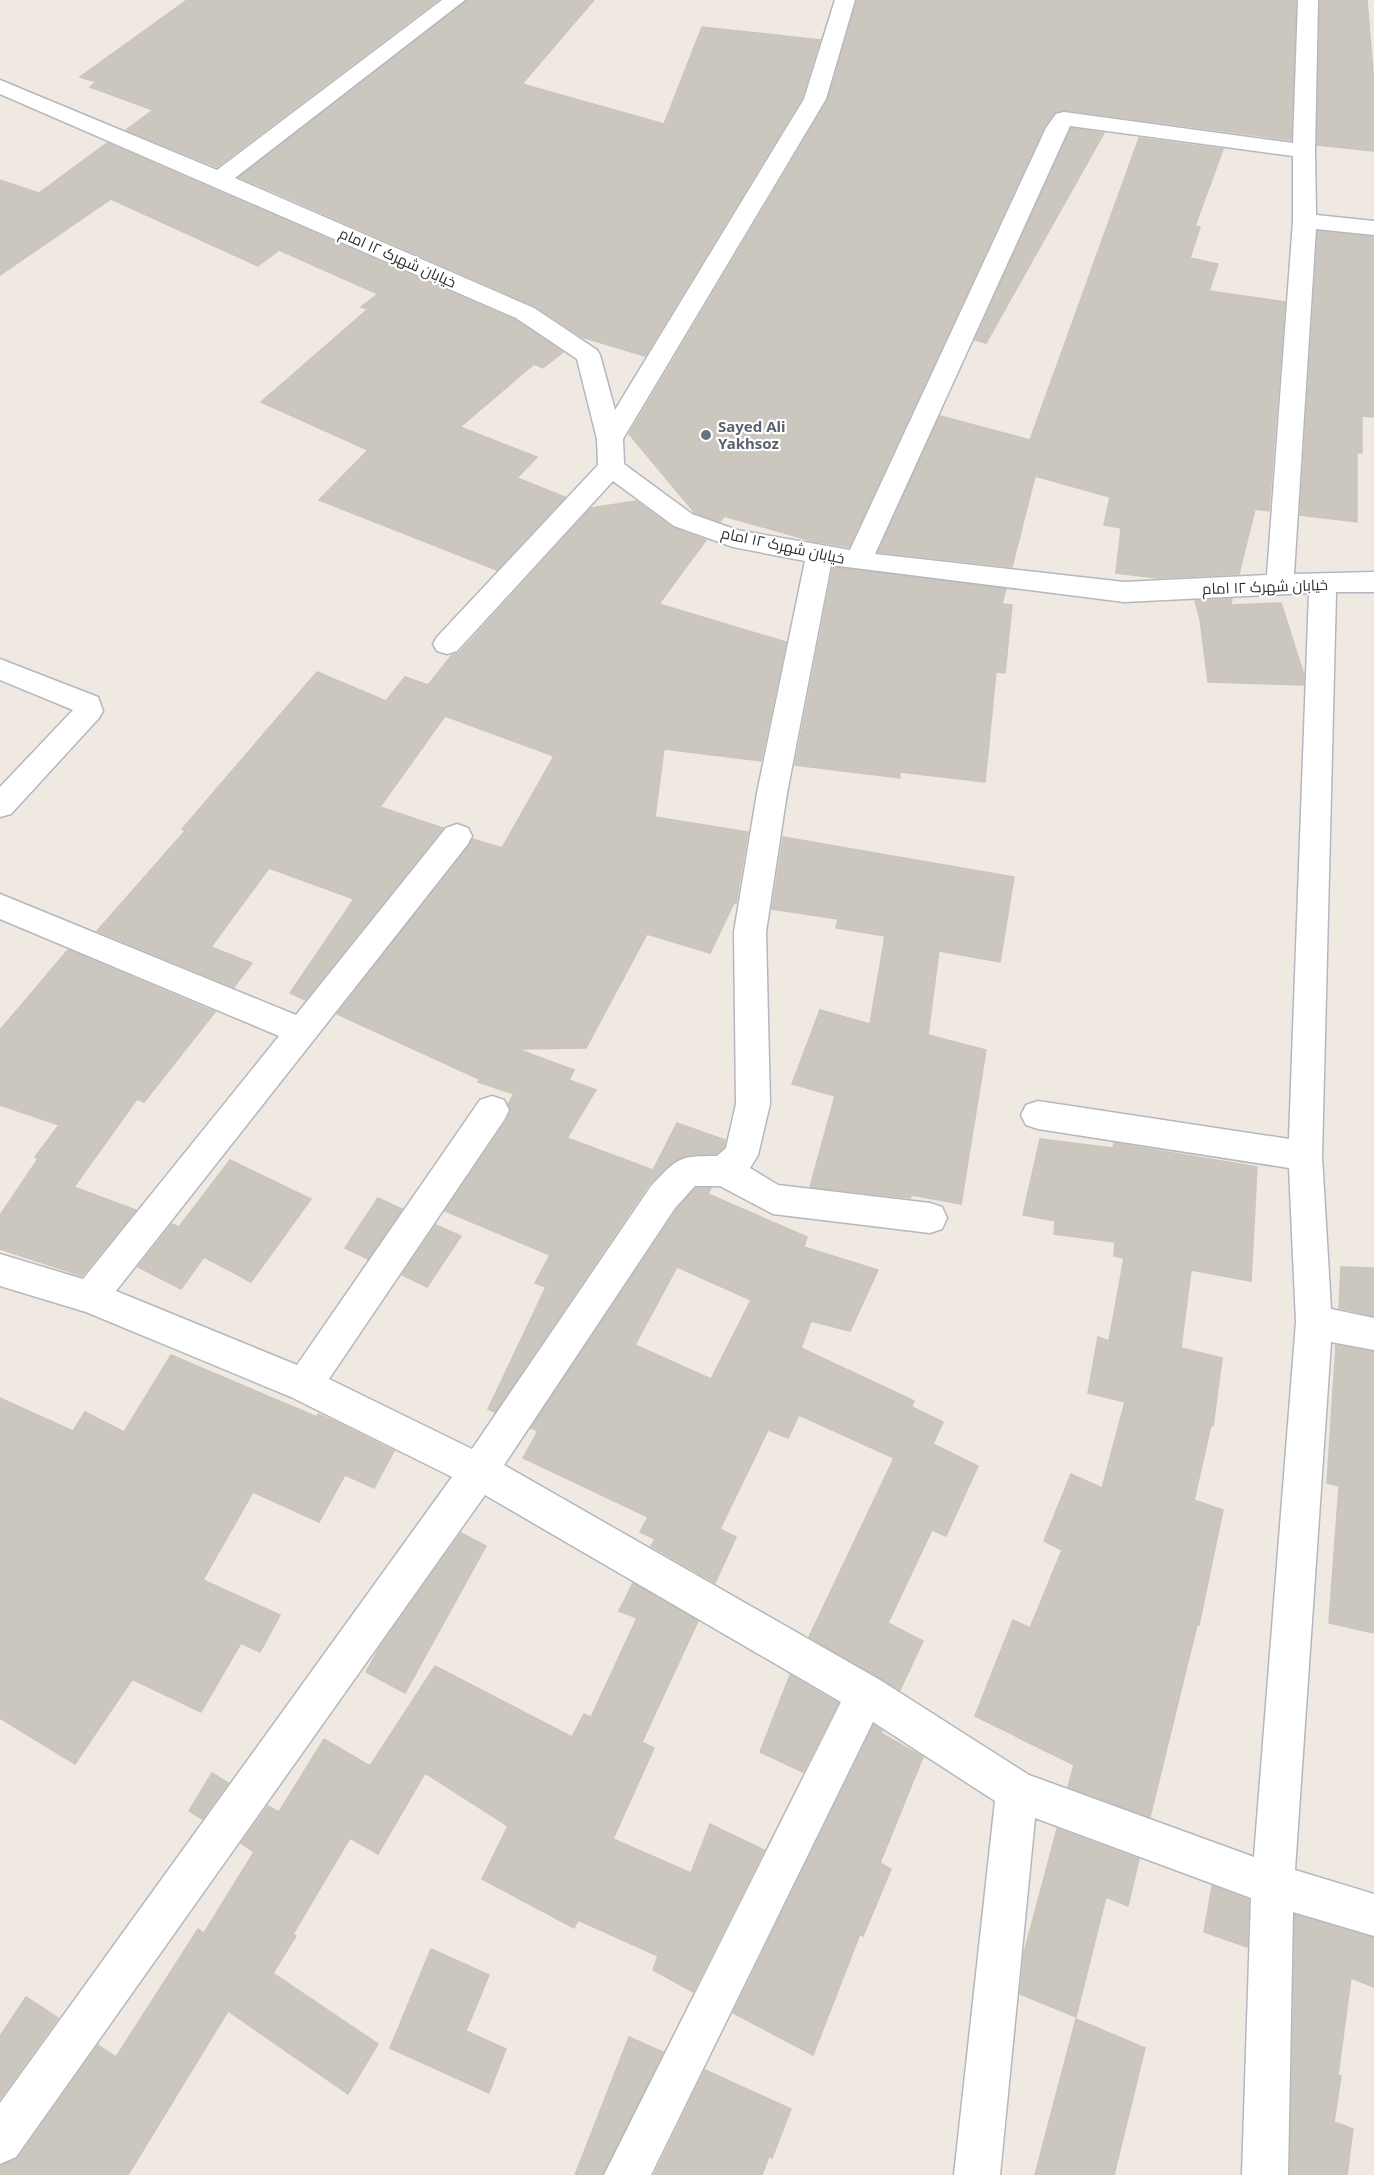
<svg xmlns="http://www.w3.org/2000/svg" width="1374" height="2175" viewBox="0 0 1374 2175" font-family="'Noto Sans',Cairo,sans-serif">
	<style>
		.building { fill: #cbc7bf; stroke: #cbc5ba; stroke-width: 1.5; fill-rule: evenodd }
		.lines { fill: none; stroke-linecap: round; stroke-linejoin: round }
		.minor-casing { stroke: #b4b7c1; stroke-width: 3 }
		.minor { fill: #fff; fill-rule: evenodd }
		.worship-dot { fill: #6b7280; stroke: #fff; stroke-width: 2 }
		.labels { text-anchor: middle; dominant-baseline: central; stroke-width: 4.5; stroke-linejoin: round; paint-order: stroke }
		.far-street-label { font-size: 15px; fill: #2e2e2e; stroke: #fff }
		.far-worship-label { font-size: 15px; font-weight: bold; fill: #5b616d; stroke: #fff; text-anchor: start }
	</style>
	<rect width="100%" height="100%" fill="#efe9e1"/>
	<g class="building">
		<path d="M187,0h251l-221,167 -91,-37 27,-20 -63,-23 6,-5 -16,-5z"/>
		<path d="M467,0h127l-72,84 142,40 38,-97 118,13 -18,58 -157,258 -63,-19 -47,-31 -296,-129z"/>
		<path d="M857,0h439l-5,140 -227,-30 -10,3 -10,14 -195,420 -37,-6 -88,-25 -4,6 -25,-9 -66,-79 199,-334z"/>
		<path d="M1320,0h47l7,85v66l-57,-6z"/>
		<path d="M1071,128l33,5 -118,210 -11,-3z"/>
		<path d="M1139,138l84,11 -28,77 5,1 -10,31 28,6 -9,27 76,11 -16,209 -14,-2 -16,65 -82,4 -41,-5 5,-45 -17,-3 6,-28 -75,-21 -23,91 -134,-15 62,-136 90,24z"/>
		<path d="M107,143l408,177 48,32 -20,16 -9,-4 -74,63 77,30 -20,21 48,19 -68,73 -178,-70 49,-50 -107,-48 107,-93 -7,-2 17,-13 -99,-44 -21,16 -147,-67 -111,76v-95l39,13z"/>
		<path d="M1318,231l56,6v180l-12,-1v37h-5v69l-57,-7z"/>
		<path d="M636,501l37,27 33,12 -47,64 127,38 -25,119 -97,-12 -9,68 93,15 -12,71h-2l-24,50 -63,-19 -61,114 -69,1 57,21 -5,10 27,10 -29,48 86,32 24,-47 48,17 -1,7 -8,7 -23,1 -15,4 -29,25 -154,228 -7,-3 58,-122 -11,-4 15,-28 -105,-44 61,-90 5,-10 -3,-7 6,-10 -36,-12 1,-3 -142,-65 136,-175 29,9 52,-92 -109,-40 -65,91 63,21 -138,172 -15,-7 64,-94 -85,-31 -58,79 41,16 -18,24 -137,-56 88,-100 -3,-2 135,-157 69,29 19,-24 23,8 24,-30 7,-2 132,-145z"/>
		<path d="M833,567l173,22 -4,15 10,1 -7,68 -9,-1 -11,110 -85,-10v6l-105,-13z"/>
		<path d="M1232,599l-1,6 50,-2 23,72 -1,10 -95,-3 -8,-63 -5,-18z"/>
		<path d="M783,837l231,40 -14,85 -61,-11 -11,84 58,15 -25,154 -49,-9 -2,3 -100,-11 25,-91 -43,-12 28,-74 50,14 15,-88 -49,-8 2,-9 -66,-10z"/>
		<path d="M68,950l147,62 -71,90 -7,-3 -63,88 62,23 -54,66 -82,-27v-34l38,-56 -3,-2 24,-32 -59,-20v-75z"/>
		<path d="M1040,1139l73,9 1,-5 143,24 -6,114 -60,-11 -10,78 41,10 -9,68 -2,-1 -17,75 29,10 -24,115h-2l-47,192 -82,-30 6,-22 -99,-49 38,-96 17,8 32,-78 -18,-9 27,-67 31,14 23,-86 -37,-9 10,-56 11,4 15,-83 -10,-2 1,-14 -61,-8 1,-13 -32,-6z"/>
		<path d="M230,1160l81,39 -60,83 -47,-25 -23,32 -43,-22 34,-43 7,3z"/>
		<path d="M696,1188h15l-3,6 99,43 -3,10 74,23 -28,61 -39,-10 -10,27 113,53 -2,6 31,15 -10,22 45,22 -32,70 -14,-6 -44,93 35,18 -23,49 -91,-53 85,-179 -95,-43 -11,23 -20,-8 -48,99 16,8 -21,46 -64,-37 4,-7 -15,-7 8,-15 -125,-59 15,-27 -7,-3 146,-219zM677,1267l74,33 -40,79 -76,-34z"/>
		<path d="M378,1198l24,11 -34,50 -23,-11z"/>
		<path d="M436,1225l25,11 -34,51 -25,-12z"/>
		<path d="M1341,1267l33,1v48l-35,-8z"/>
		<path d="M1336,1345l38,7v281l-45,-10 10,-137 -12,-3z"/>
		<path d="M171,1355l146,62 1,-3 18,8 58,29 -20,37 -29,-13 -26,47 -66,-30 -50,88 77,35 -20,37 -19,-9 -40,69 -67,-32 -3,1 -56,83 -75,-46v-320l73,33 12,-19 39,20z"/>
		<path d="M461,1533l25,13 -81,147 -39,-21 14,-25z"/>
		<path d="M633,1583l65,38 -56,121 12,6 -41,91 78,34 19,-49 54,26 -71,142 -40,-22 5,-14 -80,-36 -4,8 -92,-49 26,-53 -83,-53 -47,81 -28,-16 -57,96 3,2 -23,37 105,71 -30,50 -120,-83 -100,164h-128v-9l18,-8 80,-113 18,12 82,-128 6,4 50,-81 -13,-9 27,-37 11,6 45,-73 46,27 65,-100 137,71 12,-23 7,3 46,-99 -18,-7z"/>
		<path d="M790,1675l48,28 -35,69 -43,-20z"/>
		<path d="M874,1725l8,6 -1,2 42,24 -43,106 11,6 -28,67 -3,-2 -47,121 -80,-42z"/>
		<path d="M212,1773l16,10 -26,36 -13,-8z"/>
		<path d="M1057,1829l82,30 -11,47 -22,-9 -30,120 -56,-23 4,-41z"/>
		<path d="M1212,1886l37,14 -2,47 -43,-15z"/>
		<path d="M1295,1915l79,23v49l-23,-9 -13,97 3,1 -7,46 19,7 -6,46h-57z"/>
		<path d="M431,1949l58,26 -23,56 40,18 -17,44 -99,-45z"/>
		<path d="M26,1997l32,21 -58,81v-63z"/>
		<path d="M1076,2019l69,29 -31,127h-79z"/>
		<path d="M629,2037l34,15 -61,123h-27z"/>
		<path d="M705,2070l86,39 -19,49 -3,-2 -7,19h-108z"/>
	</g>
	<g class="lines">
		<g class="minor-casing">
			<g id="minor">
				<path d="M442,0h23l-230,178 299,130 63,42 3,5 15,55 189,-311 31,-99h20l-29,99 -203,340 1,25 68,50 45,16 113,20 196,-422 10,-14 8,-2 229,31 5,-143h20l-3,151 1,64 58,6v14l-58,-6 -22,345 80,-2v20h-38l-14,564 9,153 43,9v32l-43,-8 -36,528 79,24v42l-81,-24 -5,263h-46l9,-277 -216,-80 -35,357h-46l41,-374 -122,-79 -222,453h-47l237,-473 -356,-207 -469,662 -16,7v-61l452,-626 -161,-80 -205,-85 -86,-26v-32l83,25 196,-243 -279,-117v-25l296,121 150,-187 11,-4 11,4 4,8 -4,8 -352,447 181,74 183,-265 12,-4 12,4 5,10 -5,10 -175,259 143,70 179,-263c27,-28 26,-30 66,-30l9,-8 10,-44 -2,-172 23,-139 48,-232 -72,-14 -59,-21 -61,-45 -156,170 -10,3 -10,-3 -4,-7 4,-7 161,-172 -1,-26 -20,-80 -61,-41 -516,-224v-14l217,90zM1070,126l223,30v65l-26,354 -143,7 -249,-28zM831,565l293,37 185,-9 -20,546 -251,-38 -12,4 -5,10 5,10 12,4 251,39 7,154 -42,535 -225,-82 -149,-95 -376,-215 171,-257 20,-22h25l53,28 157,19 12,-4 5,-11 -5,-11 -12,-4 -152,-18 -28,-17 8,-13 12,-51 -4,-172 21,-139z"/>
				<path d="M0,659l98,38 5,14 -4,7 -88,96 -11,3v-30l73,-77 -73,-30z"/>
			</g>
		</g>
		<use href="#minor" class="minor"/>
	</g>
	<circle class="worship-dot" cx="706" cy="435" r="6"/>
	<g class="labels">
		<g class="far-street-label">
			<text transform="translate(398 257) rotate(24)">خیابان شهرک ۱۲ امام</text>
			<text transform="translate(783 545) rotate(12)">خیابان شهرک ۱۲ امام</text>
			<text transform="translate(1265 586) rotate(-2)">خیابان شهرک ۱۲ امام</text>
		</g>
		<g class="far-worship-label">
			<text x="718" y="426">Sayed Ali<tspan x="718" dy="17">Yakhsoz</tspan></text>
		</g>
	</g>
</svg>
